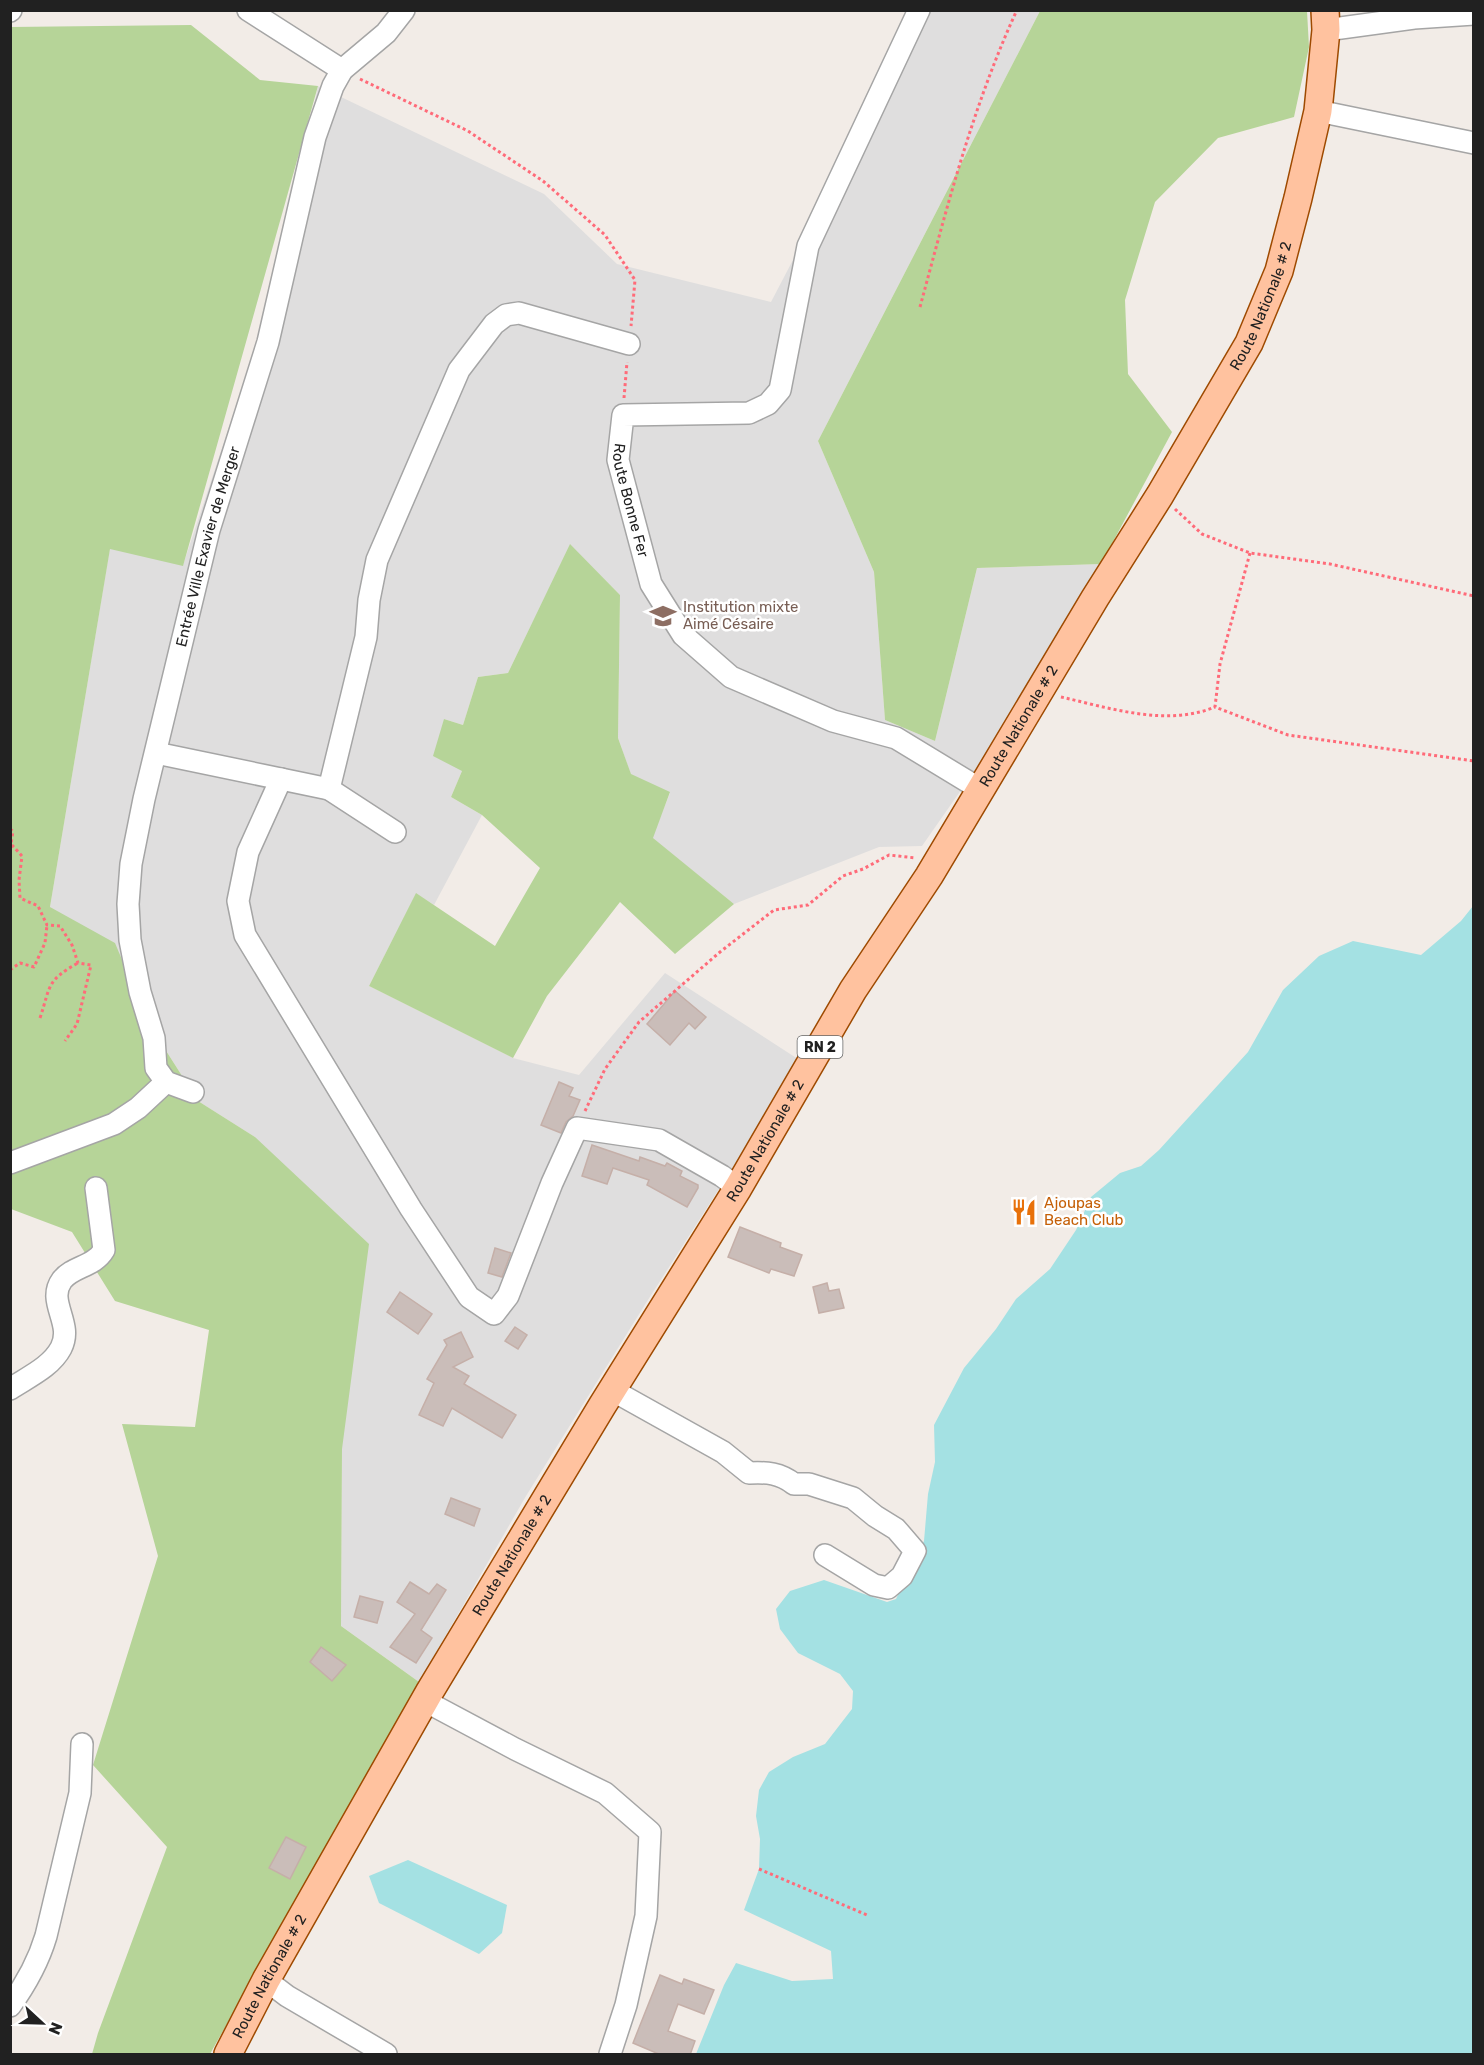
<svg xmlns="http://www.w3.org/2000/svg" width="1484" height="2065" viewBox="0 0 1484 2065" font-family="Rubik,sans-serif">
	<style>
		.residential { fill: #dfdede }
		.forest { fill: #b6d498 }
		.water { fill: #a4e1e3 }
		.building { fill: #cabdb9; stroke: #c5afa8; stroke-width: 1.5 }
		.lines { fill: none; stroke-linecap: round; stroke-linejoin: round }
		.minor-casing { stroke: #a5a5a5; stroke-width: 24 }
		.major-casing { stroke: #9e4a00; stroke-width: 30 }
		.path { stroke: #ff6b79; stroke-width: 3; stroke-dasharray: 3 3; stroke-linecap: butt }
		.minor { stroke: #fff; stroke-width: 21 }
		.major { stroke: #ffc29f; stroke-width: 27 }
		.labels { text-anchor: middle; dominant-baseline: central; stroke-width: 5; stroke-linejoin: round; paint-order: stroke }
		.shield { fill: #fff; stroke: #646464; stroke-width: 1.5 }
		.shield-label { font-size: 14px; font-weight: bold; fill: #212121 }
		.street-label { font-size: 15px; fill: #212121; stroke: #fff }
		.education-label { font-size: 15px; fill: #785e54; stroke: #fff; text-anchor: start }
		.food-label { font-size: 15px; fill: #c56008; stroke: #fff; text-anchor: start }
	</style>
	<rect width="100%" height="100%" fill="#f2ece7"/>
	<path class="residential" d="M923,11h117l-222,430 56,131 11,148 50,21 42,-173 124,-4 -119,196 -60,86 -43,1 -145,57 -82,-66 18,-45 -39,-18 -13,-37 2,-143 -50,-50 -62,128 -30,4 -15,48 -19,-6 18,52 -11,26 31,18 -48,90 -18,-11 -47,92 144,72 66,17 86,-102 136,88 -155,242 -120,193 -107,186 -78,-56 1,-177 -87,-312 -57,-36 -49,-77 -99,-117 60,-359 73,17 93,-279 42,-200 226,108 73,70 154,38z"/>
	<g class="forest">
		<path d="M1040,11h267l2,36 -15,70 -76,21 -63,64 -30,98 3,74 44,58 -71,132 -124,4 -42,173 -50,-21 -11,-148 -56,-131z"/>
		<path d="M191,25l69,55 58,6 -135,480 -73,-17 -60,358 65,36 34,81 49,77 57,36 114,107 -27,205 -1,177 78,56 -209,372h-118l6,-21 69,-186 -74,-82 65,-209 -36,-132 73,3 14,-97 -94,-29 -43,-69 -61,-23 -1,-1182z"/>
		<path d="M570,544l50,51 -2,143 13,36 39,18 -17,46 81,66 -59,50 -55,-52 -73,94 -34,62 -144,-72 47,-93 79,53 45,-78 -58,-53 -31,-18 11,-26 -29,-15 11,-37 19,6 15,-48 30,-4z"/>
	</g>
	<g class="water">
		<path d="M1473,906v1148h-777l28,-69 12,-22 56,18 41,-2 -2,-28 -87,-41 15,-41 1,-30 -4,-23 3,-26 10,-18 24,-15 32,-13 27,-35 1,-18 -13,-17 -42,-21 -18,-24 -4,-20 14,-18 34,-11 63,22 9,-3 28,-58 4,-47 7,-32 -1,-37 30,-57 32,-39 20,-30 34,-30 26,-39 15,-33 29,-24 21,-7 18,-16 89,-98 35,-62 36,-34 34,-15 68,14 40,-34z"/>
		<path d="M408,1860l99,45 -5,28 -23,21 -100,-51 -10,-27z"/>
	</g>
	<g class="building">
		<path d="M675,991l31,26 -11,12 -6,-6 -19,22 -23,-21z"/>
		<path d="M559,1082l14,6 -4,8 11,4 -7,16 -7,6 -5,11 -20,-8z"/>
		<path d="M592,1145l47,16 1,-4 25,9 2,-3 15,8 -2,5 18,9v3l-11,19 -40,-22 2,-5 -36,-12 -6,16 -25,-8z"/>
		<path d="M740,1227l41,16 -1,4 22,8 -8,21 -23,-7 -2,4 -41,-16z"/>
		<path d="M495,1248l16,5 -9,24 -14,-4z"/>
		<path d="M827,1283l2,8 10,-2 5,19 -25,5 -6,-26z"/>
		<path d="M400,1292l32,22 -14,20 -31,-22z"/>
		<path d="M515,1327l12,8 -9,14 -13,-8z"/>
		<path d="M461,1332l12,25 -20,10 16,9 -5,8 52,31 -14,23 -50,-30 -9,18 -24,-11 15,-32 -7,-4 20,-34 -3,-5z"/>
		<path d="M451,1498l29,11 -6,17 -29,-12z"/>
		<path d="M410,1582l19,12 8,-10 9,6 -25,40 11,8 -16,25 -26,-16 25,-33 -18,-12z"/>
		<path d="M360,1596l23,6 -6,21 -23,-6z"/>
		<path d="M321,1647l25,18 -14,16 -22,-19z"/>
		<path d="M286,1837l20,10 -16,32 -21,-11z"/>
		<path d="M660,1975l22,9 2,-5 30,11 -10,24 -26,-10 -10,27 27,10 -5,14h-29l-28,-12z"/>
	</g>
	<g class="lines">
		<g class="minor-casing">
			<g id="minor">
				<path d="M248,10l94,60"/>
				<path id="s1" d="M919,10l-111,236 -28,144 -12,14 -19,9 -126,2 -5,45 33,124 32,51 48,42 102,44 63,17 84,51"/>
				<path d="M10,11l1,-1"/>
				<path d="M1326,30l88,-12 60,-4"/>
				<path d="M1318,111l156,32"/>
				<path d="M156,753l173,36 66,43"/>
				<path d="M281,779l-33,73 -10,49 7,34 166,274 58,88 25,17 14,-18 44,-113 25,-55 82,12 63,36 16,12"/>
				<path d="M329,789l37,-152 3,-37 8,-40 82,-190 35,-46 12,-9 13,-2 110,31"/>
				<path id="s2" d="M193,1092l-27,-10 -10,-14 -2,-30 -14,-46 -10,-52 -2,-36 3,-40 13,-65 65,-269 59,-188 47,-205 18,-51 9,-16 44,-37 18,-23"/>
				<path d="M10,1163l104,-39 24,-16 28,-26"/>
				<path d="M10,1389c18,-12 41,-22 51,-41 13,-25 -15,-46 1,-68 11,-14 32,-13 42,-30l-8,-62"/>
				<path d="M612,1390l111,62 26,21c18,-1 31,0 45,11h15l44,14 22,18 21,13 19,22 -13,25 -14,12 -14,-3 -49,-30"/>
				<path d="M425,1701l90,48 90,44 45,39 -4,84 -20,89 -16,49"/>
				<path d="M266,1980l21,16 99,58"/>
				<path d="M10,2006c16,-22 28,-43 36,-70l34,-143 2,-49"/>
			</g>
		</g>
		<g class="major-casing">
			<g id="major">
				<path id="s3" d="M228,2054l38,-74 164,-289 172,-285 136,-218 115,-198 76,-114 166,-278 65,-103 89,-152 30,-72 19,-73 20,-87 8,-81 -1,-20"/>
			</g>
		</g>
		<g class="path">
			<path d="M360,79l108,52 75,50 62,54 30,45 -4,46"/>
			<path d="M920,307c27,-100 53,-202 97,-297"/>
			<path d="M624,398l3,-36"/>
			<path d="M1175,509l27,25 48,19 80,11 144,32"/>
			<path d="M1250,553l-30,111 -5,43 73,28 186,26"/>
			<path d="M1061,697c49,11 105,30 154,10"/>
			<path d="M10,829l3,2 -2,13 11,12 -3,24 1,18 18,8 9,19 13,1 12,19 6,18 13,2 -14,59 -12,17"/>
			<path d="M10,970l10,-7 14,4 11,-24 2,-18"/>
			<path d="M40,1018c11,-33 6,-37 38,-55"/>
			<path d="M585,1111l20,-42 34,-47 81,-70 54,-42 34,-5 35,-29 20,-7 26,-14 27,3"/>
			<path d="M759,1869l108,46"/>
		</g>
		<use href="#minor" class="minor"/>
		<use href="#major" class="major"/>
	</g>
	<defs>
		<g id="school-bare" transform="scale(2.07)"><path d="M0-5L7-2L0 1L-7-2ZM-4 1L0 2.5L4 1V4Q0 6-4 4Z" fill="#8d6e63" stroke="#fff" stroke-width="2.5" paint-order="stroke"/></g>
		<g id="restaurant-bare" transform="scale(2.07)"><path d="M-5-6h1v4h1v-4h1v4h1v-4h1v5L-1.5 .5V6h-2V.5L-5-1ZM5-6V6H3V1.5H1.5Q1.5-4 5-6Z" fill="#e8710a" stroke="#fff" stroke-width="2.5" paint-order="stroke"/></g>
	</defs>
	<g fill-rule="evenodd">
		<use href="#school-bare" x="663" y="616"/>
		<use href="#restaurant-bare" x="1024" y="1212"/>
	</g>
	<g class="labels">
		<rect class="shield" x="797.5" y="1036" width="45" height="22" rx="4.5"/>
		<g class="shield-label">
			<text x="820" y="1047">RN 2</text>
		</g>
		<g class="street-label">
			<text stroke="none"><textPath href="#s3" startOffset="2032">Route Nationale # 2</textPath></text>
			<text stroke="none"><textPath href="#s1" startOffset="660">Route Bonne Fer</textPath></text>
			<text stroke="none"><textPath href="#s2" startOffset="580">Entrée Ville Exavier de Merger</textPath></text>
			<text stroke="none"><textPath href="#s3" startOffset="1546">Route Nationale # 2</textPath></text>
			<text stroke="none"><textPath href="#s3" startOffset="1060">Route Nationale # 2</textPath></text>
			<text stroke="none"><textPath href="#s3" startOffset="574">Route Nationale # 2</textPath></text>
			<text stroke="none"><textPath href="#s3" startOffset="88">Route Nationale # 2</textPath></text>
		</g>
		<g class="education-label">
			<text x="683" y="607">Institution mixte<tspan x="683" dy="17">Aimé Césaire</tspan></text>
		</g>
		<g class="food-label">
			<text x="1044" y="1203">Ajoupas<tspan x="1044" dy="17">Beach Club</tspan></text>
		</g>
	</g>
	<rect width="1484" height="2065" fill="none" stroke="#212121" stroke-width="24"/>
	<g transform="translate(42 2023) rotate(112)" stroke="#ffffff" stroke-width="4.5" paint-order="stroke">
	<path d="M0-4.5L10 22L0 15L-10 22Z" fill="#212121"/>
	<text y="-9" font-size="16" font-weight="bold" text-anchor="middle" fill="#212121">N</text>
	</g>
</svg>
